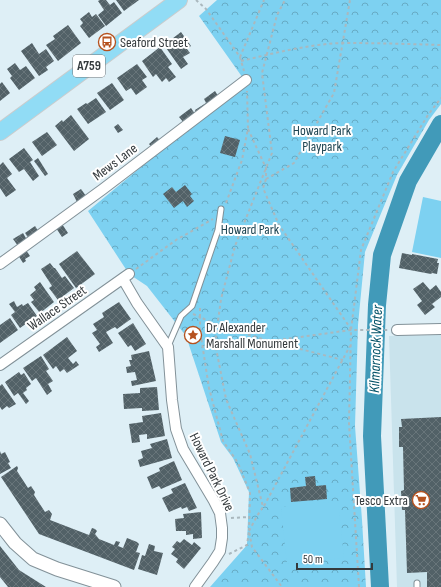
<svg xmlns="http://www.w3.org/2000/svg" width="441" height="587" viewBox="0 0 441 587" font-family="'Sofia Sans Condensed',sans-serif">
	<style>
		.built { fill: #c9e3ec }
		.forest { fill: url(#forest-crowns) }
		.pitch { fill: #7dd1f1 }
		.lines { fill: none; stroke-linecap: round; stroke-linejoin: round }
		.river { stroke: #419ab9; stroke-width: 18 }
		.building { fill: url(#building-cross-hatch) }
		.service-casing { stroke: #829198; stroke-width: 7 }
		.minor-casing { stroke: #829198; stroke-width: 12 }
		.tertiary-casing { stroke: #829198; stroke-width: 15 }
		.primary-casing { stroke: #cacccd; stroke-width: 18 }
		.path { stroke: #aab8be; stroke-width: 2; stroke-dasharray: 3 3; stroke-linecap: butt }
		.service { stroke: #fff; stroke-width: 5 }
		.minor { stroke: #fff; stroke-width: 10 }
		.tertiary { stroke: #fff; stroke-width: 13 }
		.primary { stroke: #91dcf5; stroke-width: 16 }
		.labels { text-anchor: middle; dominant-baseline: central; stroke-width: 4; stroke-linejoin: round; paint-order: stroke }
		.shield { fill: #fff; stroke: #717577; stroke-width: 1 }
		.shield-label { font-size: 13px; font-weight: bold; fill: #343a3d }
		.poi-label { font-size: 14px; fill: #343a3d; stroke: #fff; text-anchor: start }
		.park-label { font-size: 14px; fill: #1c4351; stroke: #fff }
		.street-label { font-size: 14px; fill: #343a3d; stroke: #fff }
		.water-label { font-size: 15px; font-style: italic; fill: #005066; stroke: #fff }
	</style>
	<defs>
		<pattern id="forest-crowns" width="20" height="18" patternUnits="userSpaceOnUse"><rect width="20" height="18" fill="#7dd1f1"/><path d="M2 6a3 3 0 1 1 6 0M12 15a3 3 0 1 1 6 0" fill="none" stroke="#67abc4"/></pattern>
		<pattern id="building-cross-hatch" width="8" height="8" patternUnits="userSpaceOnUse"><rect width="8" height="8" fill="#526167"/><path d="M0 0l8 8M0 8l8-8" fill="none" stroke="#68757a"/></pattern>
	</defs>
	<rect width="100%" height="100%" fill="#deeff6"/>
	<path class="built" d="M441,335v252h-44l-8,-251z"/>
	<path class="forest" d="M217,0h224v104l-12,16 -32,55 -32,77 -7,73 -3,101 7,94 4,67h-156l37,-42 2,-53 -16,-34 -12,-16 -35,-106 -39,-50 -18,-12 -41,-63 157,-130 -46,-65z"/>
	<g class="pitch">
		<path d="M423,197l18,4v57l-29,-6z"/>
		<path d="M338,501l6,57 -57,6 -6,-57z"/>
	</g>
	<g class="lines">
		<path class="river" d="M380,587l-8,-151 5,-131 5,-50 26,-74 33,-57"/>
	</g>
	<g class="building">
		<path d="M100,0h6l4,5 4,-3 8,11 -16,13 -8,-11 6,-5 -6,-9z"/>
		<path d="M116,0h23l-15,11z"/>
		<path d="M89,12l3,5 4,-3 9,12 -16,12 -9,-12 3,-3 -3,-4z"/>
		<path d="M68,25l13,18 -23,18 -12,-16 9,-6 -2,-3z"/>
		<path d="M181,32l10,14 -4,3 3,4 -7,4 5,7 -7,5 -17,-24z"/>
		<path d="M32,43l7,11 7,-5 8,12 -8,6 2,3 -9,6 -18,-25z"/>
		<path d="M160,47l12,17 -4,3 8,10 -7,5 -3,-4 -4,4 -6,-8 -3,3 -11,-16z"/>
		<path d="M15,63l5,7 6,-4 9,12 -16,12 -9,-12 2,-2 -5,-7z"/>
		<path d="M137,64l10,13 -5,3 5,7 -11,8 -5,-7 -5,3 -9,-13z"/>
		<path d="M2,82l8,11 -10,8v-17z"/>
		<path d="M112,83l12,17 -14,10 -13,-17z"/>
		<path d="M215,91l5,8 -23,15 -2,-4 11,-7 -2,-4z"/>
		<path d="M96,98l10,14 -18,12 -11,-15 9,-6 1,1z"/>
		<path d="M191,108l4,6 -11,9 -5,-6z"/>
		<path d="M71,115l18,24 -15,12 -19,-25 7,-6 1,2z"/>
		<path d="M118,124l5,6 -5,3 -4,-6z"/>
		<path d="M47,132l10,13 -15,11 -10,-14z"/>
		<path d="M225,136l15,4 -5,17 -15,-4z"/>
		<path d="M157,137l4,5 -8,7 -4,-5z"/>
		<path d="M24,148l9,12 -3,2 9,14 -6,5 -9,-12 -5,3 -10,-13z"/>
		<path d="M38,158l10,16 -3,2 -11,-15z"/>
		<path d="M3,162l9,12 -5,4 9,12 -10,7 -6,-9v-23z"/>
		<path d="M185,185l7,9 -2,2 4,5 -7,6 -4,-6 -9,7 -11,-14 9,-7 4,5z"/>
		<path d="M81,189l5,7 -9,6 -4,-8z"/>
		<path d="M62,224l6,9 -6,4 -6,-9z"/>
		<path d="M35,226l4,6 -10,7 -4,-6z"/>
		<path d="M23,233l4,7 -9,6 -5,-7z"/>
		<path d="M26,250l4,6 -5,3 1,2 -3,2 -5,-8z"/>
		<path d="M77,251l18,23 -19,14 -17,-24z"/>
		<path d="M402,253l10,2v-1l26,5 -1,4h2l-2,11 -5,-1 -1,1 -32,-6z"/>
		<path d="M50,263l4,5h1l7,10 3,-2 9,12 -16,12 -9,-12 3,-2 -11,-17z"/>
		<path d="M40,282l14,20 -14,11 -9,-11 3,-2 -4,-5 6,-5 -2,-3z"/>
		<path d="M423,282l7,8 6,-5 5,7v5l-9,7 3,3 -10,8 -8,-10 5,-4 -9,-12z"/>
		<path d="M14,301l3,6 5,-3 1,2 5,-3 9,13 -17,12 -9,-13 4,-3 -6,-8z"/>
		<path d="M119,302l12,17 -14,10 -2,-2 -9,5 7,11 -14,9 -3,-5 4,-3 -8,-11 5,-3 -4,-6 11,-7 -2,-4z"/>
		<path d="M10,318l8,12 -18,13v-18z"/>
		<path d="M133,323l13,21 -11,7 -4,-6 -3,2 -10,-14z"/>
		<path d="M67,337l10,14 -9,7 5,6 3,-3 3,4 -12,8 -3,-4 -4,3 -4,-6 -3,3 -10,-14z"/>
		<path d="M149,351l7,30 -24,5 -1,-5 6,-1 -2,-8 -8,1 -1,-6 5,-1 -2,-6h3l-1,-5z"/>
		<path d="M41,356l8,13 -3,2 7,10 -5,3 4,7 -5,4 -11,-17 -4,3 -9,-13z"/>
		<path d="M19,372l2,3 3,-2 7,11 -5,4 1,2 -4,3 6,8 -3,3 -8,-11 -4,3 -9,-14z"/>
		<path d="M2,384l14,20 -7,4 -2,-2 -5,4 -2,-3v-21z"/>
		<path d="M157,387l2,23 -17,1v-3l-18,1 -1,-15 17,-1v-5z"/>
		<path d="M161,413l4,23 -18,3v-5l-8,1 1,7 -8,1 -3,-19 14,-2 -1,-6z"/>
		<path d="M441,417v170h-14v-15l-20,1 -2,-63h-3l-1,-19 3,-1 -1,-43h-4v-20h3l-1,-8z"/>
		<path d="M167,439l5,19 -32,9 -2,-7 5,-2 -2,-7 11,-3 -2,-4z"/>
		<path d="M0,451l1,3 4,-2 5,10 -2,1 3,5 -11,6z"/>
		<path d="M174,461l8,19 -21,9 -2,-3 -7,3 -5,-12 13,-6 -1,-3z"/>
		<path d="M17,466l1,2 -1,3 11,17 3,-2 4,6 -1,3 11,17 4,-2 3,4 -2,6 39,15 3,-7 3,1 2,2 -2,3 4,5 15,6 2,-4 4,1 -2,4 5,2 4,-10 10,4 2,2 -3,8 4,1 -6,17 -95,-36 -38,-57z"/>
		<path d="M315,476l1,10 10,-1 1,14 -36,3 -1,-14 16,-2 -1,-9z"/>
		<path d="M185,483l12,25 -8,3 -2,-4 -5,2 -1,-2 -12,5 -7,-14 11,-5 -2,-4z"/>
		<path d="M201,512l1,26 -9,1v-5l-7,1v-4h-10l-1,-12 9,-1 -1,-4z"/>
		<path d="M184,539l8,6 2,-3 7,6 -17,21 -8,-7 2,-3 -7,-5 4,-5 -3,-2 5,-6 3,2z"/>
		<path d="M149,544l6,2 -1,5 9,2 -6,22 -19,-6 4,-14 3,1z"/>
		<path d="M0,546l19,24 27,17h-38l-8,-10z"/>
	</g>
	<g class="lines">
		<g class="service-casing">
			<g id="service">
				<path d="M168,346l13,-30 11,-10 26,-76 3,-21"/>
				<path d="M417,583v4"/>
			</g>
		</g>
		<g class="minor-casing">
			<g id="minor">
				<path d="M0,264l103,-75 143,-109"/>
				<path d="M123,279l14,24 31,44 4,53 4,29 7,20 31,52 6,12 2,15v10l-2,13 -7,11 -18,25"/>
				<path d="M397,330l44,-1"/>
				<path d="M0,365l129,-91"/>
			</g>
		</g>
		<g class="tertiary-casing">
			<path id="tertiary" d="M0,524l15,19 18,16 24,10 57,18"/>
		</g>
		<g class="primary-casing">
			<path id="primary" d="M0,132l179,-132"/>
		</g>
		<g class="path">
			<path d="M196,0l10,9 34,48 24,-57"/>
			<path d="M240,57l4,14"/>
			<path d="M241,61c34,-8 68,-17 102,-18 33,0 66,1 98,2"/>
			<path d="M248,129l18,39v11l-3,9 16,37 72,104"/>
			<path d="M266,179l28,-16 40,-70 16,-93"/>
			<path d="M226,203l16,-43 6,-32 -1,-37"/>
			<path d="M136,269l40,-29 37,-21"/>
			<path d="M200,308v9l17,8 52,16 74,19"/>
			<path d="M193,314l7,3v13l9,58 14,53 15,22 12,30 -1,37"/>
			<path d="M271,341l80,-11h37"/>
			<path d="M264,506l86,-160"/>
			<path d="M231,518l19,-1"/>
			<path d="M249,531l8,-15 6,-9 -13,-53 -24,-55 -11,-56 6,-44 14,-53 37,-93 -10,-80 15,-58 8,-15"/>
			<path d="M229,554l18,-9 2,-14 3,16 30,40"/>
			<path d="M359,587l-10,-164 2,-93 10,-80 32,-78 35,-57 13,-17"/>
		</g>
		<use href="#service" class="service"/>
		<use href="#minor" class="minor"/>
		<use href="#tertiary" class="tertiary"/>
		<use href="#primary" class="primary"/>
	</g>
	<defs>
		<g id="bus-ring" transform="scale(0.9)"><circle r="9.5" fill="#fff" stroke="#b6521f" stroke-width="1.5"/><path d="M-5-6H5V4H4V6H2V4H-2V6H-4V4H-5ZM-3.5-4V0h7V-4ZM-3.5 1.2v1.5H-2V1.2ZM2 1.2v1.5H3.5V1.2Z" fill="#b6521f"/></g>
		<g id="sight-ring" transform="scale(0.9)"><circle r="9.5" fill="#fff" stroke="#b6521f" stroke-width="1.5"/><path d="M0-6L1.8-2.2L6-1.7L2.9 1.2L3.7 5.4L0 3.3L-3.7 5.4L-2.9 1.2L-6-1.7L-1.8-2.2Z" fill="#b6521f"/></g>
		<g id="supermarket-ring" transform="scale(0.9)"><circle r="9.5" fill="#fff" stroke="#b6521f" stroke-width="1.5"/><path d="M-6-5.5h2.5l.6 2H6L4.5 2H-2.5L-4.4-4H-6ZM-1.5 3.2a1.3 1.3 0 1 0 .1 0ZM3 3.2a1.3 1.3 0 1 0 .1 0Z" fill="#b6521f"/></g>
	</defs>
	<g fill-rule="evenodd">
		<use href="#bus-ring" x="107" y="42"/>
		<use href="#sight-ring" x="193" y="335"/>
		<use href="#supermarket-ring" x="421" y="500"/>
	</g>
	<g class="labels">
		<rect class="shield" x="73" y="55" width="32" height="22" rx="3"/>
		<g class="shield-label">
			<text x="89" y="66">A759</text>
		</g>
		<g class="poi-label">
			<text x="120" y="42">Seaford Street</text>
			<text x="206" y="327">Dr Alexander<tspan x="206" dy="16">Marshall Monument</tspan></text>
			<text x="408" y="500" text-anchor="end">Tesco Extra</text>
		</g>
		<g class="park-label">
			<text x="322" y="130">Howard Park<tspan x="322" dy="16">Playpark</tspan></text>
			<text x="250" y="229">Howard Park</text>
		</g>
		<g class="street-label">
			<text transform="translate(115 162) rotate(-37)">Mews Lane</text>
			<text transform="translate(57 308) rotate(-35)">Wallace Street</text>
			<text transform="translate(212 472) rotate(64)">Howard Park Drive</text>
		</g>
		<g class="water-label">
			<text transform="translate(376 349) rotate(-88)">Kilmarnock Water</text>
		</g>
	</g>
	<path d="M297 563v6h75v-6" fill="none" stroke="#343a3d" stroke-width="2"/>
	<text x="303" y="563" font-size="12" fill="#343a3d" stroke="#ffffff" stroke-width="3" paint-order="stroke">50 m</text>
</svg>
